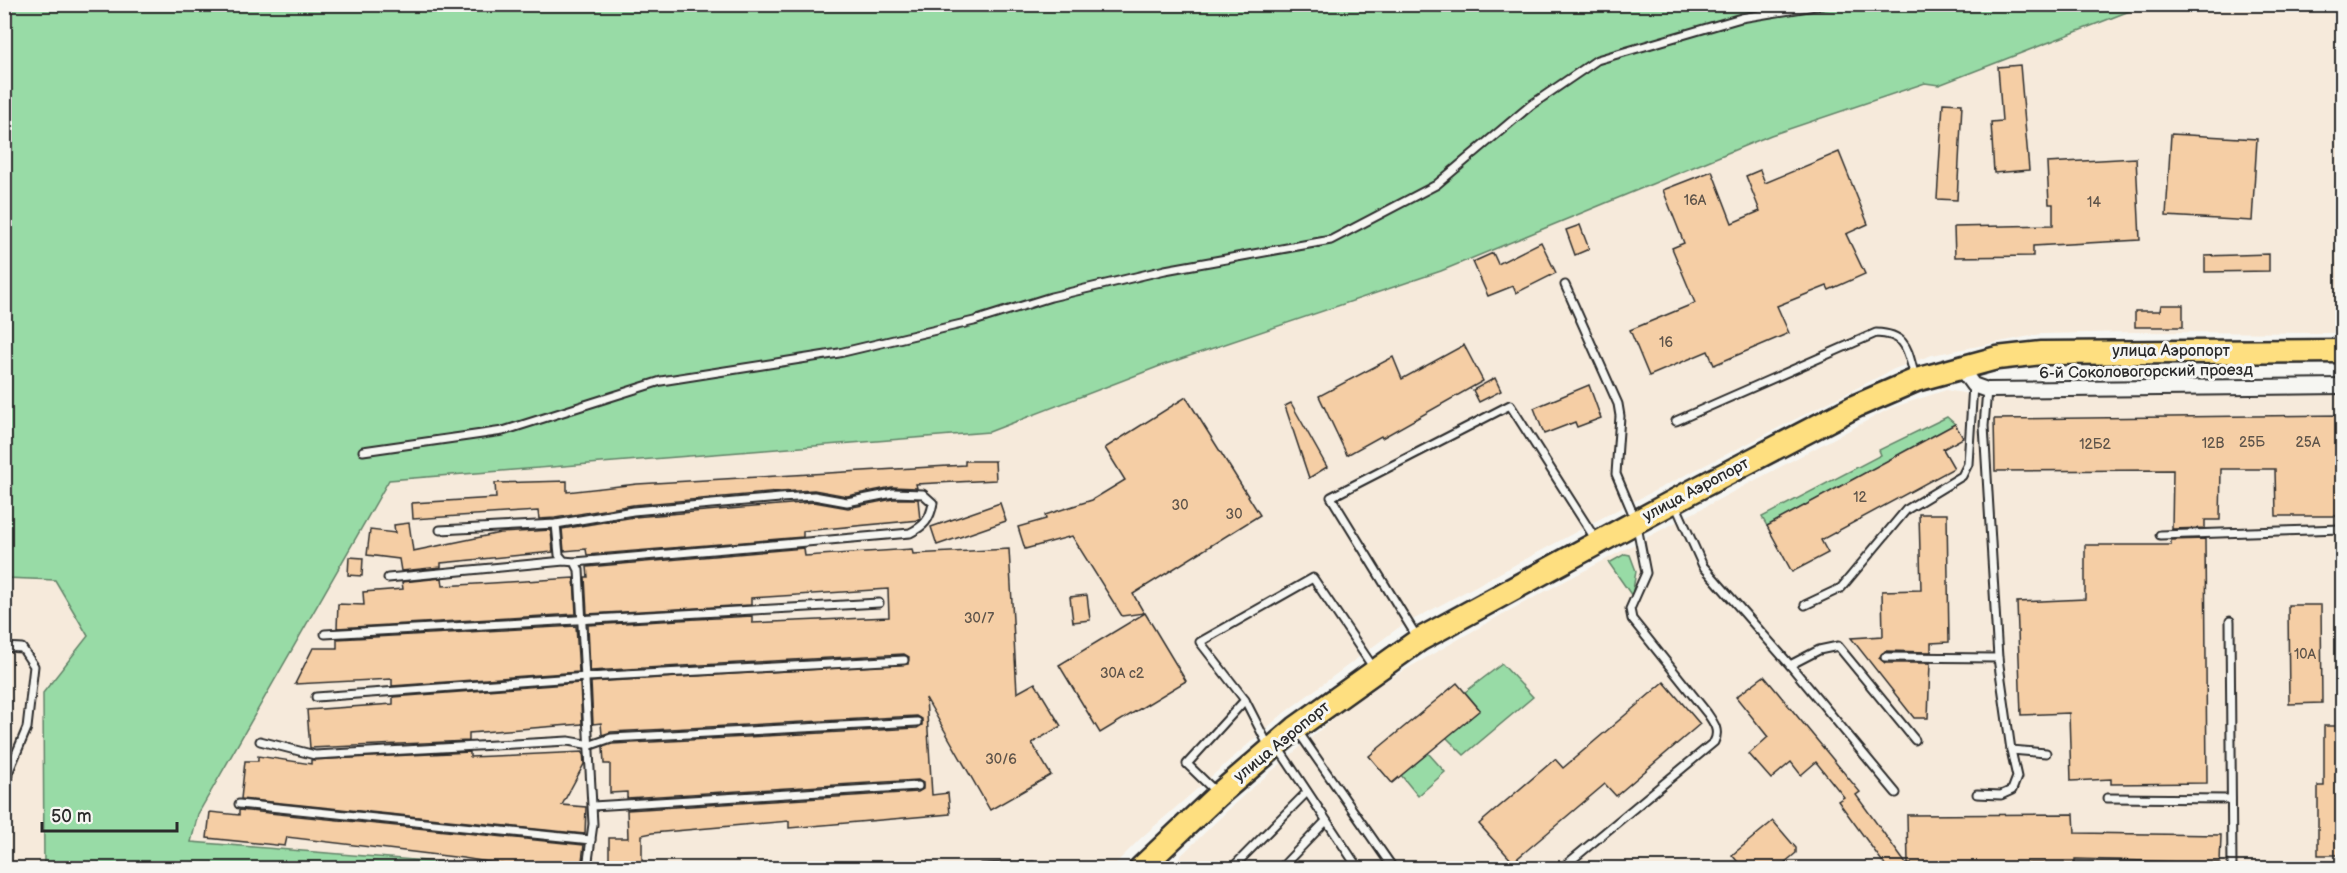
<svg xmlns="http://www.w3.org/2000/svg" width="2347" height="873" viewBox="0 0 2347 873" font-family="'Balsamiq Sans',sans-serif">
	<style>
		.built { fill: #f6eadb }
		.green { fill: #98dba6; stroke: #628368; stroke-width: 1.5 }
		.building { fill: #f5cea5; stroke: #2b2b2b; stroke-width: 1.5 }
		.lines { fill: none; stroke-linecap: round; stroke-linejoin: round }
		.lane-casing { stroke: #2b2b2b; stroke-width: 11 }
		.street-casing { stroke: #2b2b2b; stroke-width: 18 }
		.primary-casing { stroke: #2b2b2b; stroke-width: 27 }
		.lane { stroke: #f6f6f2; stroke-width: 7 }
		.street { stroke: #f6f6f2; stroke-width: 14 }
		.primary { stroke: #fedf80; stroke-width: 22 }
		.labels { text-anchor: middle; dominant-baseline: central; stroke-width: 6; stroke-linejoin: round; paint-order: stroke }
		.number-label { font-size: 14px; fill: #5e544a }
		.street-label { font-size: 16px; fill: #2b2b2b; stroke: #f6f6f2 }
	</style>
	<rect width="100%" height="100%" fill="#f6f6f2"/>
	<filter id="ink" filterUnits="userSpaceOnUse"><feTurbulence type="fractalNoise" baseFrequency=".0167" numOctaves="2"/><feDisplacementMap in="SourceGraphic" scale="12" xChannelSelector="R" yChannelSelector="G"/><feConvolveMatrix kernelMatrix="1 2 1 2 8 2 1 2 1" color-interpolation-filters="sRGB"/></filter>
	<g filter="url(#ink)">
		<g class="built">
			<path d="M2145,5h197v328l-207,-1 -94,2 -109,21 -38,14 -283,144 -213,115 -114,85 -142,124 -31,31h-598l-323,-25 8,-29 191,-334 600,-48 171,-66 281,-95 330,-136 154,-52 14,2z"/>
			<path d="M1946,390l35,6 361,-3v473l-1174,2 76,-73 117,-100 140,-80 390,-207z"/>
			<path d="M5,578l50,2 33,56 -45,57 1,175h-39z"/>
		</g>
		<g class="green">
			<path d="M5,5h2140l-206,80 -14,-2 -154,52 -330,136 -281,95 -171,66 -600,48 -191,334 -7,28 322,26h-469l-1,-175 45,-57 -33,-56 -50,-2z"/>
			<path d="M1947,417l8,7 -188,102 -5,-9 119,-62 -2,-5z"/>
			<path d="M1625,554l5,1 6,16 -4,25 -23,-33z"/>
			<path d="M1502,664l31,33 -69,58 -18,-18 34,-27 -15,-18z"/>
			<path d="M1428,753l17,19 -27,24 -17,-21z"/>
		</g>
		<g class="building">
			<path d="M2020,65l9,105 -35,3 -3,-51 11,-1 -4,-54z"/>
			<path d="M1943,103l19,1 -5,96 -20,-1z"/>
			<path d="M2171,134l86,5 -5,82 -86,-5z"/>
			<path d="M1839,152l29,72 -22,10 19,40 -36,16 -2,-4 -50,20 12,27 -75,32 -6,-14 -59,25 -19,-46 65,-27 -23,-55 12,-5 -21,-53 49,-19 20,52 28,-12 -14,-35 14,-6 5,13z"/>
			<path d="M2136,158l4,82 -107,6v10l-78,1 -1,-30 99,-2v-21h-4l-2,-41z"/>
			<path d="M1580,225l9,24 -14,6 -9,-25z"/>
			<path d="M1541,242l15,31 -40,20 -3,-7 -25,10 -15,-34 20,-9 5,11z"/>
			<path d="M2269,254v17l-64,1v-16z"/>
			<path d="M2161,305h22v22h-48v-16h25z"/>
			<path d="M1464,345l19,36 -101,57 -1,-2 -34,19 -28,-59 74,-39 9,22z"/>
			<path d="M1495,378l6,13 -22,11 -6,-12z"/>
			<path d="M1589,385l12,33 -24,9 -2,-5 -31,12 -10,-26z"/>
			<path d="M1186,397l74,118 -127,79 11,19 -22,3 -50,-80 -47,13 -7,-22 28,-8 -1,-4 47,-15 33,-20 -20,-32z"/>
			<path d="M1291,403l36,64 -18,11 -24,-72z"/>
			<path d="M2343,415v101h-67l-1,-47h-54l-1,51h-15v8l-33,1 1,-59 -178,1 -1,-52z"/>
			<path d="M1955,424l8,14 -20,11 11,19 -133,72 7,13 -36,19 -25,-46z"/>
			<path d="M965,461h30l1,19 -80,4 1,4 -25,-1 -45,9 -33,-6 -34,2 -147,13 -78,13 -16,1 -1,-8 -125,8 -1,-16 84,-5 -1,-15 72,-2v11l70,-8 328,-19z"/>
			<path d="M893,499h25l2,21 -117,11v6l-216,18 -1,-6 -22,2 -2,-22 72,-12 180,-15 34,6z"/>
			<path d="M1000,503l6,18 -69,24 -6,-18z"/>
			<path d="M1919,514h28l2,128 -18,1v9l-46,-1 -6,7 6,5h45l-2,55h-14l-63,-80 32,-2 -1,-45 39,-1z"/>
			<path d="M409,523l4,28 87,-18 51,-3 2,22 -112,11v4l-40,4 -2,-12 -32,-4 3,-25 25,3 -1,-8z"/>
			<path d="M2205,539l2,244 -96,1v-5l-40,2 -2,-68 -48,2 -4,-113 68,-3v-54h86v-5z"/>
			<path d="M804,548l1,8 107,-7 1,5 96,-5 8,144 18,-10 26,43 -29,17 19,32 -61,35 -64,-112 6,97 16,-2 2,21 -161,14v-7l-137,12 -10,2v33h-33v-30h19l-1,-28 291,-18 5,-3v-6l-5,-3 -291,18v-6l-17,1v-29h-6l-1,-17 9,-3 305,-16 5,-3v-6l-5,-3 -306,16 -9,3 -1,-12 -8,1 -2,-42 317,-18 1,-7 -5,-3 -314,17 -2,-46 164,-9v7l137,-6 -1,-28 -137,9v7l-164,9 -2,-37h3l-1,-10z"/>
			<path d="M349,557l14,1 -1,18 -14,-1z"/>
			<path d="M442,578l1,8 131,-8 2,36 -239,14 1,-24 26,1 -1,-13 40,-3 -1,-7z"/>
			<path d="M1087,595l3,25 -17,2 -3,-25z"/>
			<path d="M2288,605h33l1,98 -33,1z"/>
			<path d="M1145,613l41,68 -86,52 -41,-68z"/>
			<path d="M576,626l3,46 -187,14v-7l-97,5 18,-36h24v-9z"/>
			<path d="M1764,676l96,116 -4,3 53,73h-22l-49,-67 6,-4 -28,-35 -15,13 -10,-13 -20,17 -22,-25 19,-17 -32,-40z"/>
			<path d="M1664,682l36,42 -84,72 -11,-12 -92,78 -34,-38 76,-65 8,9z"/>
			<path d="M580,683l2,41 -113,9v8l-159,7 -3,-38 86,-6v-7z"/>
			<path d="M1457,683l23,27 -88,73 -23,-27z"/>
			<path d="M2324,726h19v129h-25v-69h6z"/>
			<path d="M470,752v5l113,-5 1,12 -22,41 24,2 -1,27 -344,-35 4,-38h13v-5l53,8v-4z"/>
			<path d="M239,810l345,35 -3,23h-57l-61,-10 -176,-21 -2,9 -78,-8 3,-26 29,3z"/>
			<path d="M2074,814l1,19 146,2 -1,28 -145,-4v4l-167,1 -1,-49z"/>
			<path d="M1773,821l23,27v5l-18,15h-35l-11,-13z"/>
		</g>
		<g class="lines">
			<g class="lane-casing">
				<g id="lane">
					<path d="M1987,390l-3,36 14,232 13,92 35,3"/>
					<path d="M1676,421l200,-88c32,1 31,17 39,44"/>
					<path d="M363,451l140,-20 158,-50 178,-28 135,-32 77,-24 114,-27 166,-30 105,-55 95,-80 66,-45 144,-42 86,-14"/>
					<path d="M1675,504l28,62 87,99 106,128"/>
					<path d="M556,524l3,31 5,6 11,1 4,8 14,254 -6,44"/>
					<path d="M440,530l116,-6 77,-13 147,-13 34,-2 33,6 46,-9 30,1 10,9c-3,17 -9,23 -23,30l-335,29"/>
					<path d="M2160,535l182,-6"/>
					<path d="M388,578l176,-17"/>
					<path d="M1805,605l36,-17 65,-78 56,-34 6,-12 5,-79"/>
					<path d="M2230,621l2,247"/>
					<path d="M325,634l554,-31"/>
					<path d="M1417,637l-86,-140 179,-92 86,135"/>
					<path d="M4,647l18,1 12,18 -7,62 -19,45 -4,46"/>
					<path d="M1885,657l113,1"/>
					<path d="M1790,665l29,-15 19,-4 77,94"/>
					<path d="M316,697l271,-20 317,-17"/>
					<path d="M1297,730l96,138"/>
					<path d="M260,741l55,14 253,-14 23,4 20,-7 306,-16"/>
					<path d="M1269,747l-24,-47 -45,-58 113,-64 60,89"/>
					<path d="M1279,749l79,119"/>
					<path d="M1216,792l-29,-28 58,-64"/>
					<path d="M1977,794l24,1 11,-5 5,-13 -6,-27"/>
					<path d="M2107,798l124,1"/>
					<path d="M239,804l352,36"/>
					<path d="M593,806l325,-20"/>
					<path d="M982,868l51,-2 3,2"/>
					<path d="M1232,868l75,-76"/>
					<path d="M1281,868l45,-47"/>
					<path d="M1562,868l152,-126c6,-11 0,-19 -7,-29l-75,-94 -2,-10 16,-36 -10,-52 -20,-47 4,-58 -2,-12 -53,-119"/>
				</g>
			</g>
			<g class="street-casing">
				<path id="street" d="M1960,367l13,18 14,5 355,-4"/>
			</g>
			<g class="primary-casing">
				<path id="primary" d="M1141,868l77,-73 78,-67 123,-88 272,-148 165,-86 60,-26 81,-22 45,-5 300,-2"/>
			</g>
			<use href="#lane" class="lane"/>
			<use href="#street" class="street"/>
			<use href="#primary" class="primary"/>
		</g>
	</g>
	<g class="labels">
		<g class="number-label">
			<text x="1695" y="200">16А</text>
			<text x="2094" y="202">14</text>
			<text x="1666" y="342">16</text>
			<text x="2252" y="442">25Б</text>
			<text x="2308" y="442">25А</text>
			<text x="2213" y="443">12В</text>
			<text x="2095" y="444">12Б2</text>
			<text x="1860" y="497">12</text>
			<text x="1180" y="505">30</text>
			<text x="1234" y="514">30</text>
			<text x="979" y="618">30/7</text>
			<text x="2305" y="654">10А</text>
			<text x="1122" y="673">30А с2</text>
			<text x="1001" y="759">30/6</text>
		</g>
		<g class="street-label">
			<text x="2171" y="351">улица Аэропорт</text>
			<text transform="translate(2146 372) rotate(-1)">6-й Соколовогорский проезд</text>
			<text transform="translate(1696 490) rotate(-28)">улица Аэропорт</text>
			<text transform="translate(1282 742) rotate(-39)">улица Аэропорт</text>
		</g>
	</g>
	<rect width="2347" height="873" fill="none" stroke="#f6f6f2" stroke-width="24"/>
	<rect x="12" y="12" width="2323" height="849" fill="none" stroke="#2b2b2b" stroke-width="2" filter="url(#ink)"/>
	<path d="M42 822v9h135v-9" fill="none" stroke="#2b2b2b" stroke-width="3"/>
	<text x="51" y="822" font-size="18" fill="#2b2b2b" stroke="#f6f6f2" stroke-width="4.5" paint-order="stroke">50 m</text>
</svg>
